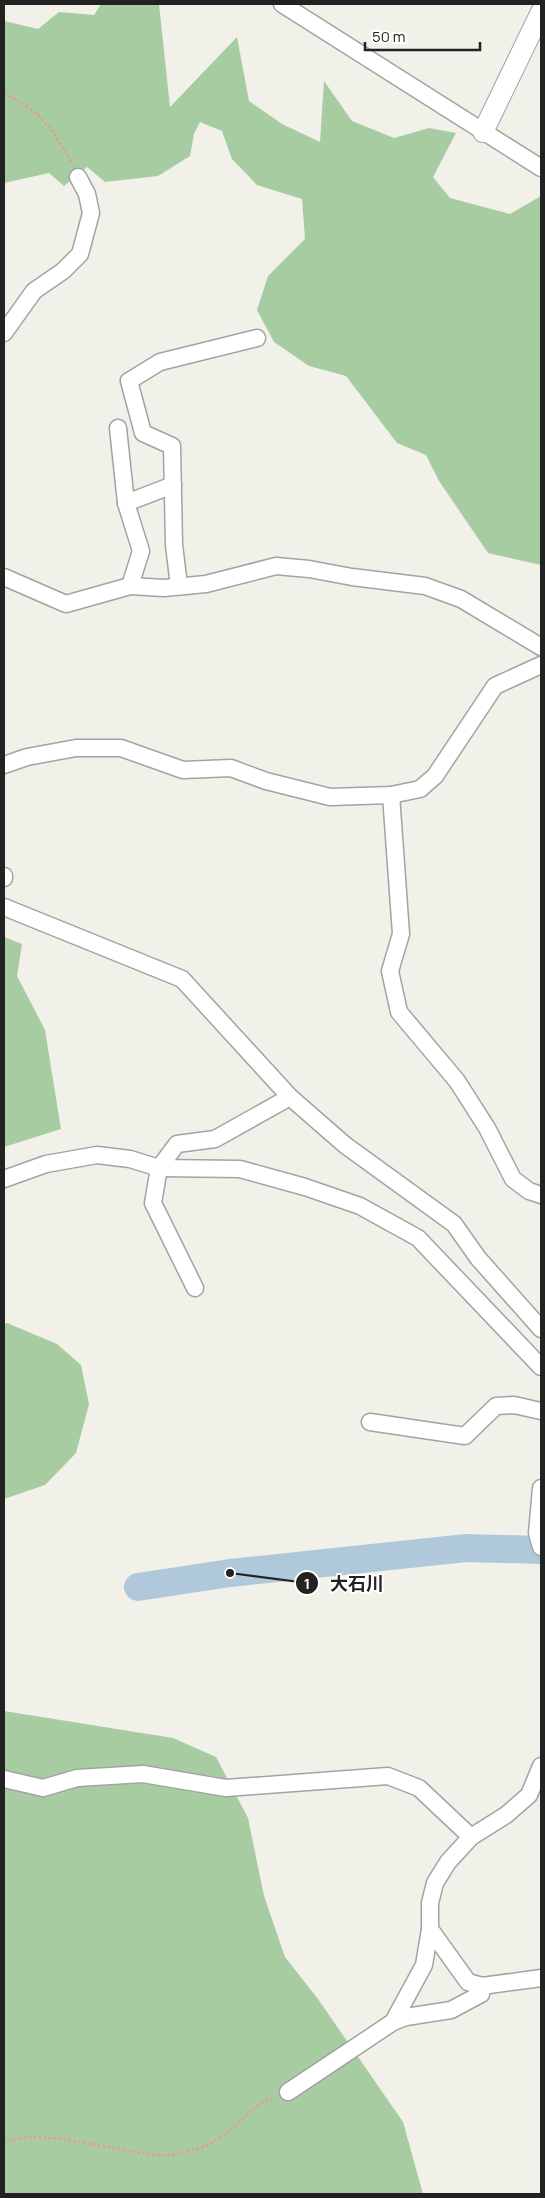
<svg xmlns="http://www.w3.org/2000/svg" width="545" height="2198" viewBox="0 0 545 2198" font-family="Manrope,'Noto Sans JP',sans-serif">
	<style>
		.forest { fill: #a8cca2 }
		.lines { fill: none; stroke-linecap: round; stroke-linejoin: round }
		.river { stroke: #afc9da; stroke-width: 28 }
		.minor-casing { stroke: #a3a3a3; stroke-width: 19 }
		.tertiary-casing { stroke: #a3a3a3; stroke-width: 22 }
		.path { stroke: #ed9b7f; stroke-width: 2.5; stroke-dasharray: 2.5 2.5; stroke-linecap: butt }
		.minor { stroke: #fff; stroke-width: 16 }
		.tertiary { stroke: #fff; stroke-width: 20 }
		.leader { fill: none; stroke: #222; stroke-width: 2 }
		.callout-dot { fill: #222; stroke: #fff; stroke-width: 2 }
		.mark-label { font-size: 15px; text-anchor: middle; font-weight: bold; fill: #fff }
		.callout-label { font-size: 18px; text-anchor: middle; font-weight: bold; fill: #222; stroke: #fff; stroke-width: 4; stroke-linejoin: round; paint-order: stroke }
	</style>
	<rect width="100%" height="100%" fill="#f1f0e9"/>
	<g class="forest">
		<path d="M101,4h58l11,103 67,-70 12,64 33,23 38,18 4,-61 28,40 42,17 35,-10 27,5 -23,44 17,21 60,16 31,-18v369l-53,-12 -49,-72 -13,-26 -29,-12 -51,-67 -37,-10 -35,-24 -17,-32 11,-34 37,-37 -3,-40 -45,-14 -25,-26 -10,-28 -22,-9 -6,12 -4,22 -32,20 -53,6 -18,-15 -23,19 -15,-13 -45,10v-162l34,8 21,-17 35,3z"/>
		<path d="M4,937l18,7 -5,32 28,54 16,99 -57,18z"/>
		<path d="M7,1323l50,21 24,21 8,39 -13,49 -31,32 -41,14v-175z"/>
		<path d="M4,1711l169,27 43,19 32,61 16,78 21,61 33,42 85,123 20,72h-419z"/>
	</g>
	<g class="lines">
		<path class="river" d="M138,1587l92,-14 236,-25 75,2"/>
		<g class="minor-casing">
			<g id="minor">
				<path d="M282,4l259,164"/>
				<path d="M4,333l30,-42 29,-20 17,-17 11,-41 -4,-19 -9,-17"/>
				<path d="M118,428l8,75 15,48 -11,35"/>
				<path d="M126,503l47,-18"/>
				<path d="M4,577l62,27 64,-18 34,2 42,-4 70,-18 33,3 43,8 73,9 36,13 80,48"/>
				<path d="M179,586l-5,-41 -2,-99 -29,-13 -14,-52 31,-19 97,-24"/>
				<path d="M4,765l23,-8 49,-9h45l62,22 48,-2 35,13 64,16 61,-2 29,-6 15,-13 60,-90 46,-21"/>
				<path d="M391,795l10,139 -11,37 9,41 58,69 30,47 26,51 16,12 12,4"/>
				<path d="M4,876v2"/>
				<path d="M4,907l178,72 108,118 55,48 109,79 24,34 63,71"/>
				<path d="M4,1179l42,-15 51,-9 33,4 29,9 81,1 65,18 55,19 58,32 123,129"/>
				<path d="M195,1288l-42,-85 6,-35 18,-24 38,-5 75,-42"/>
				<path d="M370,1422l95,14 31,-30 18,-1 27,6"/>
				<path d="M541,1488l-4,45 4,14"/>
				<path d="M541,1766l-12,29 -23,20 -35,22 -23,25 -13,21 -5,20v26l38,53 14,4 59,-8"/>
				<path d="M4,1779l39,9 34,-10 66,-4 83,14 162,-12 31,12 52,49"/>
				<path d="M393,2022l13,-5 45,-7 30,-16 1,-8"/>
				<path d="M288,2092l105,-70 31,-57 6,-36"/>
			</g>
		</g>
		<g class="tertiary-casing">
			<path id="tertiary" d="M483,132l58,-120"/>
		</g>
		<g class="path">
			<path d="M4,94c31,11 54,41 68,70"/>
			<path d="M4,2141l23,-4 30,1 97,17h20l32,-9 16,-9 36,-32 17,-7"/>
		</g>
		<use href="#minor" class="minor"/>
		<use href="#tertiary" class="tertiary"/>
	</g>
	<path class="leader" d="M230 1573L307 1583"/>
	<g class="callout-dot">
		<circle cx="230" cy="1573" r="5"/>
		<circle cx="307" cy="1583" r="12"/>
	</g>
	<g class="mark-label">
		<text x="307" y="1589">1</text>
	</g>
	<g class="callout-label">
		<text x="357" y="1590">大石川</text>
	</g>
	<rect width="545" height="2198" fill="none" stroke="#222222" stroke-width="10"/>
	<path d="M365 42v8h115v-8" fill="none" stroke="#222222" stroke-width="2.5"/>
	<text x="372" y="42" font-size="15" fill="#222222" stroke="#ffffff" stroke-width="4" paint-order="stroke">50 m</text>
</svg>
